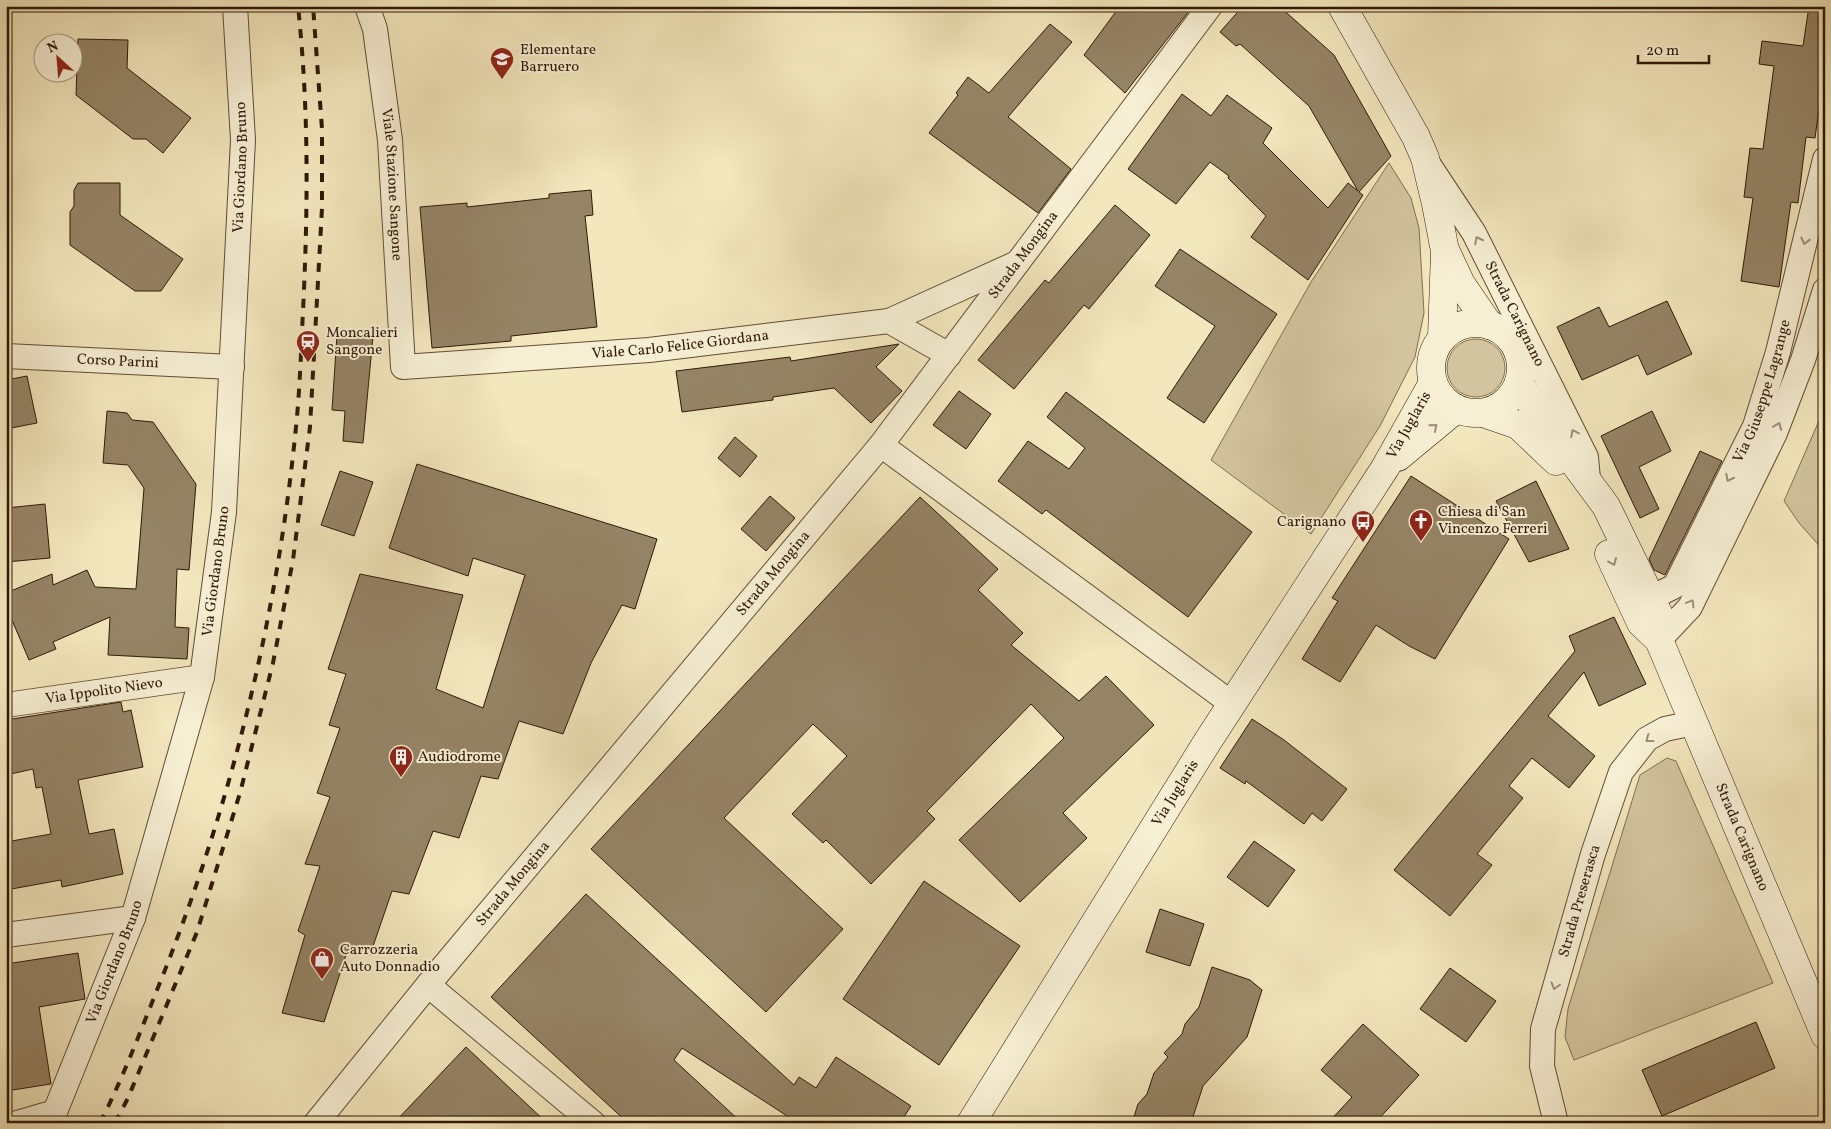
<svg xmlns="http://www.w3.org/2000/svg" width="1831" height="1129" viewBox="0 0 1831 1129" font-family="Vollkorn,serif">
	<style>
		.green { fill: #d2c49e; stroke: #816e52 }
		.building { fill: #958466; stroke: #301807 }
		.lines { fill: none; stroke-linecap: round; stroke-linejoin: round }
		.street-casing { stroke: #614c34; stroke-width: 26 }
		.secondary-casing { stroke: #301807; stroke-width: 29 }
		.street { stroke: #f7efd4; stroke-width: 24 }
		.secondary { stroke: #f7efd4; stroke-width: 28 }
		.rail { stroke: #301807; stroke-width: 4; stroke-dasharray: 9 9; stroke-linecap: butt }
		.oneway { stroke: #9d8e78 }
		.labels { text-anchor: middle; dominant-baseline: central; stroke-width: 4; stroke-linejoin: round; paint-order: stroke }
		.poi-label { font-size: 15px; fill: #301807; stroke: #f7efd4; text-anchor: start }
		.street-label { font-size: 15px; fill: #301807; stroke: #f7efd4 }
	</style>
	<rect width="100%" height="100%" fill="#f3e7bd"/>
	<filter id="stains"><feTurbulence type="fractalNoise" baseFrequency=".004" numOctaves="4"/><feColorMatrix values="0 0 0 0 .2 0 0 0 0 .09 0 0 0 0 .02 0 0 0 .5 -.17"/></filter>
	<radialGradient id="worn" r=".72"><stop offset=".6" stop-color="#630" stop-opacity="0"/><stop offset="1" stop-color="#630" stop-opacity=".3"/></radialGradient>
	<g class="green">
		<path d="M1389,163l22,35 8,30 5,85 -9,44 -35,69 -69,108 -100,-74 100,-178z"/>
		<circle cx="1476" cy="368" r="29"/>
		<path d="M1825,407v145l-26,-29 -15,-22z"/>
		<path d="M1667,758l9,3 97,222 -199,77 -9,-23 3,-28 72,-234z"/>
	</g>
	<g class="building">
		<path d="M1120,6h73l-68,87 -41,-38z"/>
		<path d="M1243,6h36l55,49 57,101 -32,36 4,3 -55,85 -57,-43 15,-21 -38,-38 1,-2 -19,-14 -34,42 -48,-35 54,-75 29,22 16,-21 45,33 -9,15 65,65 20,-25 10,8 -49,-85 -69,-62 -4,2 -16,-14z"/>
		<path d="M1809,6h16v59l-10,73 -9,-1 -8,66 -7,-1 -12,85 -38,-6 12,-83 -9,-1 6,-49 13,1 11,-83 -15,-2 3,-23 41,5z"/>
		<path d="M1050,24l22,18 -64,75 63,52 -33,44 -109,-80 29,-38 -2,-2 12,-16 21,16z"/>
		<path d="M78,39l50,1 -1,28 64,50 -28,35 -17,-14h-13l-57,-44z"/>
		<path d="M78,183h42v32l63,44 -22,32h-26l-65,-46v-33l4,-6v-16z"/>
		<path d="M591,190l2,25 -8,1 12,111 -86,9v5l-79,7 -12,-141 47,-4v4l82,-9v-4z"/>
		<path d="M1115,205l35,30 -61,74 -5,-4 -70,84 -36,-29 67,-80 4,3z"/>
		<path d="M1180,249l97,65 -73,109 -37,-25 48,-72 -60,-40z"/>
		<path d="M1667,301l25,53 -45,21 -9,-20 -56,25 -25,-53 42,-20 10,20z"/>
		<path d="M337,335l36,1 -10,107 -20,-2 2,-30 -13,-1z"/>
		<path d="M899,344l-23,23 26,24 -31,32 -37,-35 -61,9v3l-91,12 -6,-41 114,-14 1,4z"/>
		<path d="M27,376l10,47 -31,6v-49z"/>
		<path d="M959,391l32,23 -25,35 -33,-24z"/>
		<path d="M1066,392l186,140 -64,85 -142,-107 -4,4 -44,-33 30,-40 41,28 16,-21 -38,-31z"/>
		<path d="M107,411l20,2 5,7 21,2 43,62 -7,86 -12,-1 -2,58 14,1 -2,31 -79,-4 2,-38 -57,25 3,7 -27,11 -23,-54v-13l46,-19 1,11 34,-15 8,17 41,2 8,-101 -16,-23 -25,-2z"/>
		<path d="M1652,411l19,40 -32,16 20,42 -19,9 -39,-82z"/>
		<path d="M735,437l22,19 -17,21 -22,-19z"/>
		<path d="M1700,451l22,10 -57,114 -11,-5 -5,-11z"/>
		<path d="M417,464l240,75 -22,70 -13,-4 -31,58 -28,71 -44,-13 -21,58 -17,-3 -22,62 -26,-7 -24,63 -17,-3 -22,64 -22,-6 -24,73 -42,-9 23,-78 -7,-4 22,-65 -15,-2 25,-67 -13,-4 23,-65 -11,-3 17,-51 -18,-5 32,-95 103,21 -27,94 47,19 42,-133 -52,-17 -5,18 -79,-28z"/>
		<path d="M340,471l33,11 -19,54 -33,-11z"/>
		<path d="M1411,476l98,63 -74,120 -26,-13 -33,-21 -36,57 -38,-23 36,-58 -6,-3z"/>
		<path d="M1536,481l33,68 -40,13 -33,-61z"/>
		<path d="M770,496l25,22 -29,33 -25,-22z"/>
		<path d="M920,497l78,72 -20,21 45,43 -12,12 68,56 27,-25 48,49 -91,88 24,25 -67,64 -61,-62 105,-102 -33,-34 -104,107 8,8 -64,65 -45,-44 -3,3 -31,-29 55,-58 -34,-32 -89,94 119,111 -77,83 -175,-163z"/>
		<path d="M45,504l5,54 -44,4v-54z"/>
		<path d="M1614,617l32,67 -47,22 -15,-34 -36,44 47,40 -26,32 -37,-30 -23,28 14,12 -46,56 15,11 -42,51 -56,-46 181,-219 -6,-15z"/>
		<path d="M121,702l2,10 8,-2 12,57 -65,13 11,54 25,-5 9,45 -61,13 -1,-7 -55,10v-48l45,-8 -9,-47 -6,1 -3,-19 -27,6v-55z"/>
		<path d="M1252,719l32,21 63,49 -25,32 -10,-8 -8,11 -58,-43 -1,3 -25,-16z"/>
		<path d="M1254,841l41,29 -27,37 -41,-30z"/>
		<path d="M924,881l96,65 -81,119 -96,-66z"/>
		<path d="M586,894l208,191 5,-8 17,11 20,-31 75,49 -11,17h-102l-116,-75 -8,12 68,63h-114l-137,-126z"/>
		<path d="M1160,909l44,15 -14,42 -44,-14z"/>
		<path d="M78,953l7,46 -46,8 12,77 -45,7v-127z"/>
		<path d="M1212,967l38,13 12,10 -15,47 -44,49 -12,37h-59l6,-19 9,-10 7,-21 14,-16 -4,-4 18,-19 3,-10 14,-17z"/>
		<path d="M1450,968l46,33 -30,41 -46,-33z"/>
		<path d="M1756,1022l19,46 -113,48 -20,-46z"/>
		<path d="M1363,1024l56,51 -44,48h-47l24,-26 -31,-27z"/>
		<path d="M466,1047l81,76h-153z"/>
	</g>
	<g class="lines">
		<g class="street-casing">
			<g id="street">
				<path id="s1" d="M367,6l8,23 15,111 13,227 246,-17 240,-29 60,34"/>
				<path id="s2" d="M1429,165l45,68 112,224 2,22"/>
				<path d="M889,321l128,-58"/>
				<path id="s3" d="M6,356l226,11"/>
				<path d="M881,445l350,258"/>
				<path id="s4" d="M1651,598l24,-12 80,-160 23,-74 47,-193"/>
				<path d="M1659,640l31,-33 85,-174 28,-73 22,-70"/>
				<path id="s5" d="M6,705l196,-28"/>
				<path d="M6,935l127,-17"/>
				<path d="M428,985l165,138"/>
				<path id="s6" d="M17,1123l38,-11 78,-194 69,-241 22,-165 19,-372 -8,-134"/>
				<path id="s7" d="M316,1123l112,-138 453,-540 329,-439"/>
				<path id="s8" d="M1556,1123l-14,-57 1,-37 50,-175 28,-82 26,-33 18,-10 29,-6"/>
			</g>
		</g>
		<g class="secondary-casing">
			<g id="secondary">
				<path d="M1342,6l74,131 9,21 11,46 9,47 -3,86"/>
				<path d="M1446,252l15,32 28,41"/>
				<circle cx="1476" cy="368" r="45"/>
				<path id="s9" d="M1519,382l16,28 71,96 54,111 -1,23 166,395"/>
				<path d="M1483,413l35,12 38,36"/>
				<path d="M1398,457l58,-48"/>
				<path d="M1609,554l32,69 18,17"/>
				<path id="s10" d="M971,1123l235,-379 179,-276 48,-85"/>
			</g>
		</g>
		<use href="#street" class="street"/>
		<use href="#secondary" class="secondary"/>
		<g class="rail">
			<path d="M100,1123c22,-43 39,-88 57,-133 73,-180 120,-370 139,-563 4,-39 5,-77 7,-116 5,-103 6,-201 -5,-305"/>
			<path d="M115,1123l13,-25 69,-166 43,-139 33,-130 20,-103 17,-133 12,-219v-79l-9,-123"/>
		</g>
	</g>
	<defs><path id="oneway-chevron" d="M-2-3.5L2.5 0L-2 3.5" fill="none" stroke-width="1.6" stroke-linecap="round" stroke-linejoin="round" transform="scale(1.25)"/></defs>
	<g class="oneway">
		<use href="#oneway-chevron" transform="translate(1478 240) rotate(-117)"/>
		<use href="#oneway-chevron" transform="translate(1805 241) rotate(104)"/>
		<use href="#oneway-chevron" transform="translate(1778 426) rotate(-69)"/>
		<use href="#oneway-chevron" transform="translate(1434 427) rotate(-39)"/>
		<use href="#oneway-chevron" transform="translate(1574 433) rotate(-116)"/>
		<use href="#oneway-chevron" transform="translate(1729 478) rotate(117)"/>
		<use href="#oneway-chevron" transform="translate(1613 562) rotate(66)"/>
		<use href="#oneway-chevron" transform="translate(1691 603) rotate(-59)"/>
		<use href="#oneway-chevron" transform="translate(1649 739) rotate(143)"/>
		<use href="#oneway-chevron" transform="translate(1555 986) rotate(106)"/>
	</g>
	<defs>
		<g id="school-pin" transform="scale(1.25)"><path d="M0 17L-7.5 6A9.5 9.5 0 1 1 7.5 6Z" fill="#8f2418" stroke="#f7efd4"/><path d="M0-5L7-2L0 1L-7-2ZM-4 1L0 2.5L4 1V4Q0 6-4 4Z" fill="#fff"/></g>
		<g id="station-pin" transform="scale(1.25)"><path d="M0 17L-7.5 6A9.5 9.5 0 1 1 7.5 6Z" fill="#8f2418" stroke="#f7efd4"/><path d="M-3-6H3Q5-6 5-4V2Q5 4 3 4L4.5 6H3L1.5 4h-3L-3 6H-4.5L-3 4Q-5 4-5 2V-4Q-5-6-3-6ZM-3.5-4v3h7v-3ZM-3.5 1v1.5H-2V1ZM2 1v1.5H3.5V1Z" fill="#fff"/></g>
		<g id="church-pin" transform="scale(1.25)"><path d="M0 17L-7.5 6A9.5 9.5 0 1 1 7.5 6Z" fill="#8f2418" stroke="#f7efd4"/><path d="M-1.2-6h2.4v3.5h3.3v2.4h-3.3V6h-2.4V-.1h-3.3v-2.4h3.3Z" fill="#fff"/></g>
		<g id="bus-pin" transform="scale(1.25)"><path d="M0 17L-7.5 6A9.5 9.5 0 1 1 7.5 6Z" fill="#8f2418" stroke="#f7efd4"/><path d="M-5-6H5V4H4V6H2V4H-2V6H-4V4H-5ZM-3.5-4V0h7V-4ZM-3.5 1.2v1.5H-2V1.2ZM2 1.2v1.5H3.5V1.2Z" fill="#fff"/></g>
		<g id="building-pin" transform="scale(1.25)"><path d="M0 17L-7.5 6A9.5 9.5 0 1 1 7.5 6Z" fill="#8f2418" stroke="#f7efd4"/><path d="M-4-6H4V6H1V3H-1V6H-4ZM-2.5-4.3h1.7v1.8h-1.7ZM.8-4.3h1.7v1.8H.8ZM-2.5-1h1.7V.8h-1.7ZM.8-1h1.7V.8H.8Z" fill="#fff"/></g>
		<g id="shop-pin" transform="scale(1.25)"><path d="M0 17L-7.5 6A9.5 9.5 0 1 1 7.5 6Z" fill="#8f2418" stroke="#f7efd4"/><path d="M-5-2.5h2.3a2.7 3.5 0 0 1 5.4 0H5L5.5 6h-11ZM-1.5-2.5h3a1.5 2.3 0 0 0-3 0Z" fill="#fff"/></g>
	</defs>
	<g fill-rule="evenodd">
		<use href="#school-pin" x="502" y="59"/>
		<use href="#station-pin" x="308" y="342"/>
		<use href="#church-pin" x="1421" y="521"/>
		<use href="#bus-pin" x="1363" y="522"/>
		<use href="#building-pin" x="401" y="757"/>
		<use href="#shop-pin" x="322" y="959"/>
	</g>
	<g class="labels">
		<g class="poi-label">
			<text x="520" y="50">Elementare<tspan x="520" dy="17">Barruero</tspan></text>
			<text x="326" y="333">Moncalieri<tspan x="326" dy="17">Sangone</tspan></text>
			<text x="1438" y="512">Chiesa di San<tspan x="1438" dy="17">Vincenzo Ferreri</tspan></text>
			<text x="1346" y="522" text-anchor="end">Carignano</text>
			<text x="418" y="757">Audiodrome</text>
			<text x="340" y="950">Carrozzeria<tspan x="340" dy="17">Auto Donnadio</tspan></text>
		</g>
		<g class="street-label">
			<text stroke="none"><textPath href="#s6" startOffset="1011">Via Giordano Bruno</textPath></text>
			<text stroke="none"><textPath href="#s1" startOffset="181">Viale Stazione Sangone</textPath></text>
			<text stroke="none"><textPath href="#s7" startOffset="1120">Strada Mongina</textPath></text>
			<text stroke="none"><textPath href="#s2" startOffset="172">Strada Carignano</textPath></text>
			<text stroke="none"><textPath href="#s1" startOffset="642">Viale Carlo Felice Giordana</textPath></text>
			<text stroke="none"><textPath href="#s3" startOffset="112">Corso Parini</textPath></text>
			<text stroke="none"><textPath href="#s4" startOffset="241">Via Giuseppe Lagrange</textPath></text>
			<text stroke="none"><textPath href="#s10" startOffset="824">Via Juglaris</textPath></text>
			<text stroke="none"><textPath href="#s6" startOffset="606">Via Giordano Bruno</textPath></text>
			<text stroke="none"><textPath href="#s7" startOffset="715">Strada Mongina</textPath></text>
			<text stroke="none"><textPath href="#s5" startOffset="99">Via Ippolito Nievo</textPath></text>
			<text stroke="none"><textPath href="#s10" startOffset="388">Via Juglaris</textPath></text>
			<text stroke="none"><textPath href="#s9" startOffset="512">Strada Carignano</textPath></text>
			<text stroke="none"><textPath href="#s7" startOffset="310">Strada Mongina</textPath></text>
			<text stroke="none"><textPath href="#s8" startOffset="229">Strada Preserasca</textPath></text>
			<text stroke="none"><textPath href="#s6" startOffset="201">Via Giordano Bruno</textPath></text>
		</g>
	</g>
	<rect width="1831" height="1129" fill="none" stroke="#f3e7bd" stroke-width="25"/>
	<rect x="8" y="8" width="1816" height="1114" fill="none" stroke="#301807" stroke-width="2.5"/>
	<rect x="12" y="12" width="1806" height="1104" fill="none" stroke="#301807"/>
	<g transform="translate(58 58) rotate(334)"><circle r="24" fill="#f7efd4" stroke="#a79982"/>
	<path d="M0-4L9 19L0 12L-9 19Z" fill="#8f2418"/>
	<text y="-8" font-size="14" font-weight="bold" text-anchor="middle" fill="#301807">N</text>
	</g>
	<path d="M1638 55v8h71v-8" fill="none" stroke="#301807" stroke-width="2.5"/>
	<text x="1646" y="55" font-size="15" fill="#301807" stroke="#f7efd4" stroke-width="4" paint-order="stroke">20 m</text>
	<rect width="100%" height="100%" filter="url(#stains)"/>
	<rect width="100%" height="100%" fill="url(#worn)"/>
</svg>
